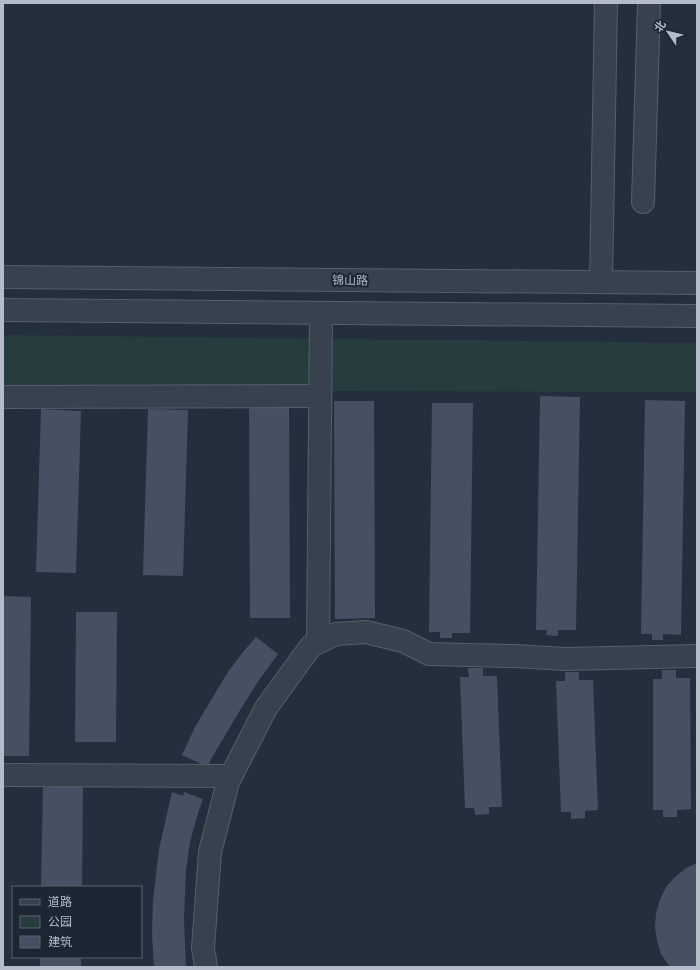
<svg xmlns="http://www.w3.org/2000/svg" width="700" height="970" viewBox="0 0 700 970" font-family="Montserrat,'Noto Sans SC',sans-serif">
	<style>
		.green { fill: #263c3f }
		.building { fill: #455162 }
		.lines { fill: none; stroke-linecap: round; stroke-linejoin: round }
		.minor-casing { stroke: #565f6c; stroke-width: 24 }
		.minor { stroke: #38414e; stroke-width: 22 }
		.labels { text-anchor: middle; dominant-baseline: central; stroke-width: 4; stroke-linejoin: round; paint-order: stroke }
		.street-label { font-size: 12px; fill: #b4bcc9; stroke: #1d2633 }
	</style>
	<rect width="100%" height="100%" fill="#242f3e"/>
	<path class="green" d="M3,335l694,8v49l-694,-2z"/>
	<g class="building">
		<path d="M540,396l40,1 -4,233h-18v6l-12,-1 1,-5h-11z"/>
		<path d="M289,400l1,218h-40l-1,-217z"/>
		<path d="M645,400l40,1 -4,234 -18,-1v6h-11v-6h-11z"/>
		<path d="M334,401h40l1,217 -40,1z"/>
		<path d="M432,403h41l-3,230h-18v5h-12v-6h-11z"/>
		<path d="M41,409l40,2 -5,162 -40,-1z"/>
		<path d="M148,409l40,1 -5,166 -40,-1z"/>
		<path d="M3,596l28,1 -2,159h-26z"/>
		<path d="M76,612h41l-1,130h-41z"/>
		<path d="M256,637l22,17 -19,26 -17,27 -31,52 -3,8 -26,-12 13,-28 16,-27 17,-28 15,-20z"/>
		<path d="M468,668h15v8h14l5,131h-13v7l-14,1 -1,-7h-9l-5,-131h9z"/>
		<path d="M662,670h14v8h14l1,131 -14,1v7h-14v-7h-10v-131h9z"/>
		<path d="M565,672h14v8h14l5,130 -13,1v7l-14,1v-7h-10l-5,-131h9z"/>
		<path d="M43,786h40l-1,101h-41z"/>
		<path d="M172,792l11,4 1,-4 19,7 -6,17 -7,26 -4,28 -2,49 2,48h-32l-2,-33 1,-34 6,-51z"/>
		<path d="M697,863v104h-27l-9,-13 -4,-13 -2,-14 1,-14 4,-13 6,-13 9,-10 11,-9z"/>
		<rect x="40" y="957" width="41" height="10"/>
	</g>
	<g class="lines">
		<g class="minor-casing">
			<g id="minor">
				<path d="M643,202l6,-199"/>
				<path d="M3,277l694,6"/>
				<path d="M601,282l5,-279"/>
				<path d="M3,310l694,6"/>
				<path d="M3,397l317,-1"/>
				<path d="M318,642l3,-329"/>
				<path d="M3,775l228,1"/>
				<path d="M206,967l-3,-19 7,-96 18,-70 38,-74 45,-62 25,-12 30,-2 37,9 26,13 86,2 50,3 132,-3"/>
			</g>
		</g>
		<use href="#minor" class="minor"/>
	</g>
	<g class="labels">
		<g class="street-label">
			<text transform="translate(350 280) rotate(1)">锦山路</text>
		</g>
	</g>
	<rect width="700" height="970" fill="none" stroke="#b4bcc9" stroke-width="8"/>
	<rect x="12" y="886" width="130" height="72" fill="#1d2633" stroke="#59626f"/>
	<rect x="20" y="899" width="20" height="6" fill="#38414e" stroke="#59626f"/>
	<text x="48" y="906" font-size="12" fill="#b4bcc9">道路</text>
	<rect x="20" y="916" width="20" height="12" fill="#263c3f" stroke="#59626f"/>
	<text x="48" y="926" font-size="12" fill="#b4bcc9">公园</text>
	<rect x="20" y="936" width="20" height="12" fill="#455162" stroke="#59626f"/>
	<text x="48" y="946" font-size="12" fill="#b4bcc9">建筑</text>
	<g transform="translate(668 32) rotate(305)" stroke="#1d2633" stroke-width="3" paint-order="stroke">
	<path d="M0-3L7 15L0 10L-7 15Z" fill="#b4bcc9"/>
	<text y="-6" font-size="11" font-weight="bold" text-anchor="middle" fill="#b4bcc9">北</text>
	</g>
</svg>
